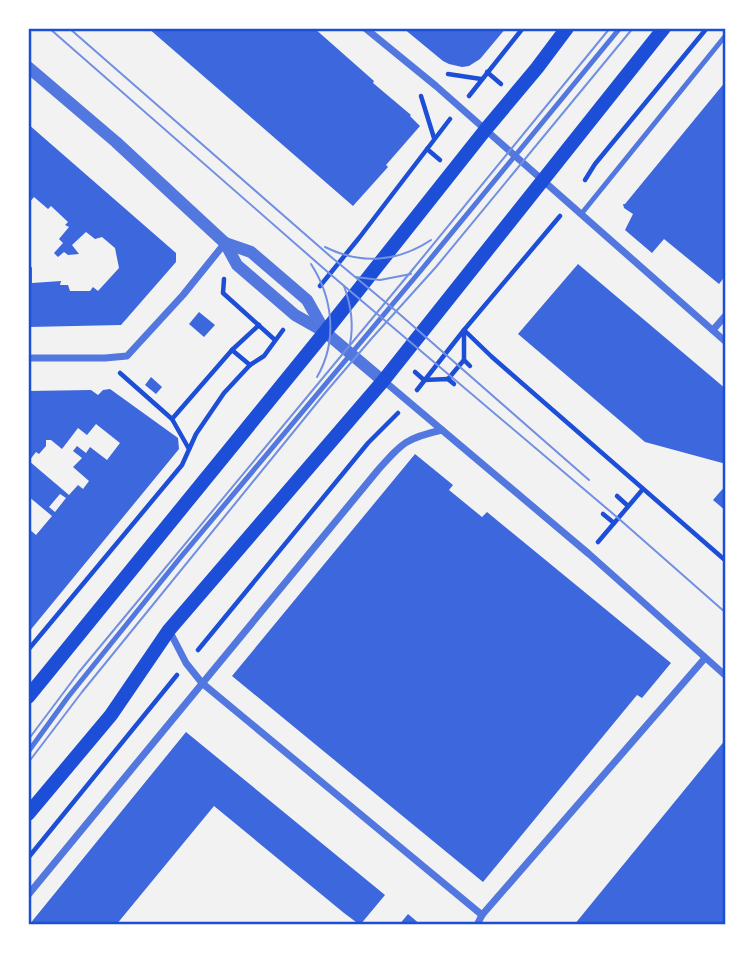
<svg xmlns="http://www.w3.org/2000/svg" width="754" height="953" viewBox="0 0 754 953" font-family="Barlow,sans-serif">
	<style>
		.building { fill: #3d67dc; fill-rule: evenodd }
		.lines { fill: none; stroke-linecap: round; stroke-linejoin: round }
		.path { stroke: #1d4ed8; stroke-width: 4.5 }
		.service { stroke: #5277de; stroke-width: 5 }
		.minor { stroke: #5277de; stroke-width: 7 }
		.tertiary { stroke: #5277de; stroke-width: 12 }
		.secondary { stroke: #1d4ed8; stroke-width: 14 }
		.tram { stroke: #7290e2; stroke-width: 2 }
		.neatline { fill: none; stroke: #1d4ed8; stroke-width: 2.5 }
	</style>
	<rect width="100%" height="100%" fill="#f2f2f2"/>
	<g class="building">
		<path d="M148,28h166l60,53 -1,2 38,32 -1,1 10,10 -34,39 2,2 -35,39z"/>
		<path d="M403,28h103l-26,31 -11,7 -7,1 -13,-3 -6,-3z"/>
		<path d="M726,81v194l-7,9 -55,-45 -12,14 -27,-23 8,-16 -9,-6 -1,-4h2z"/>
		<path d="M28,124l148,129v9l-55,63 -93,2v-59l4,-1v16l29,-2 -1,4h8l2,6h20l3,-4 5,4 21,-23 -4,-20 -13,-11 -7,2 -9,-7 -14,13 7,9 -11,1 -4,-3 -6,5 -4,-4 9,-10 -4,-4 10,-12 -4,-2 3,-3 -17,-16 -3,3 -14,-12 -6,7z"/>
		<path d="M578,264l148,125v75l-81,-22 -127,-108z"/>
		<path d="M199,312l16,13 -11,12 -15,-13z"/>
		<path d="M151,377l11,10 -6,7 -11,-9z"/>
		<path d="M110,389l68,49 1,11 -151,184v-105l8,7 16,-19 -24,-20v-105l63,-1 7,5 5,-5zM96,424l24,19 -13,17 -17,-13 -4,6 -9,-7 -4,5 9,7 -9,9 16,14 -6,8 -5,-4 -9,10 -40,-34 7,-9 3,2 7,-8v-6h5l11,9 16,-21 9,7zM60,494l6,4 -11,14 -6,-5z"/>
		<path d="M415,454l38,31 -4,5 33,27 5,-5 184,151 -29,35 -5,-3 -154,187 -251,-206z"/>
		<path d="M726,485v26l-13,-11z"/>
		<path d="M186,732l199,163 -25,30 -16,-12 -130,-107 -98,119h-87z"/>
		<path d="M726,739v186h-152z"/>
		<path d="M408,914l13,11h-22z"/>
	</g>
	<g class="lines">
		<g class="path">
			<path d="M487,72l14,12"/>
			<path d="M448,74l33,5"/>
			<path d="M421,96l13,42"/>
			<path d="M469,96l54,-68"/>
			<path d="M427,149l13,11"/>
			<path d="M585,180l10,-16 112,-136"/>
			<path d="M224,279l-1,14 52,47"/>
			<path d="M320,286l39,-48 91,-119"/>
			<path d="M464,330l28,27 234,204"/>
			<path d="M464,331v29l6,6"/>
			<path d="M232,350l27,-25"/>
			<path d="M415,372l9,8 24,-1 6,5"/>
			<path d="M120,373l52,46 60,-69 18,15"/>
			<path d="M448,379l16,-19"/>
			<path d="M417,390l47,-60 96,-114"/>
			<path d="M172,419l17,30"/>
			<path d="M617,496l11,10"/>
			<path d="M603,514l11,9"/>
			<path d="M598,542l45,-53"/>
			<path d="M28,650l154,-185 14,-31 28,-41 26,-28 14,-9 19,-26"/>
			<path d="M198,650l170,-207 30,-30"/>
			<path d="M28,858l149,-183"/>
		</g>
		<g class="service">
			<path d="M582,213l144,-178"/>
			<path d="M28,752l40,-55 112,-139 242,-289 198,-241"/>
		</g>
		<g class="minor">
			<path d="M365,28l71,58 290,256"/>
			<path d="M713,330l13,-15"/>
			<path d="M28,358h77l22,-2 56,-61 42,-52"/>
			<path d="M384,381l205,173 137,122"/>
			<path d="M169,630l17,33 16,20 280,232"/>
			<path d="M28,895l350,-425c24,-27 28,-32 64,-40"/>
			<path d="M477,925l5,-10 223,-257"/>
		</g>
		<g class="tertiary">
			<path d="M28,67l88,75 109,101 12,22 58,50 30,17 58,49"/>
			<path d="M225,243l26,9 56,48 18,32"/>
		</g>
		<g class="secondary">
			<path d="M28,697l297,-365 161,-203 51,-61 30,-40"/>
			<path d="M28,814l83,-99 58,-85 214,-249 281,-353"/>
		</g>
		<g class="tram">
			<path d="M49,28l281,246 288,244 108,95"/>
			<path d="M69,28l261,228 66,55 193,169"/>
			<path d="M325,247c36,18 73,15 106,-7"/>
			<path d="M311,264c22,34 27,77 6,113"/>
			<path d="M356,277l24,3 31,-6"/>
			<path d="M344,286c7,19 10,38 6,58"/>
			<path d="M28,740l51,-68 330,-398 201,-246"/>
			<path d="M28,763l54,-71 243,-299 47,-55 64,-71 197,-239"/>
		</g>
	</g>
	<rect width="754" height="953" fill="none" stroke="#ffffff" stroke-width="60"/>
	<rect x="30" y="30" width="694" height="893" class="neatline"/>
</svg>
